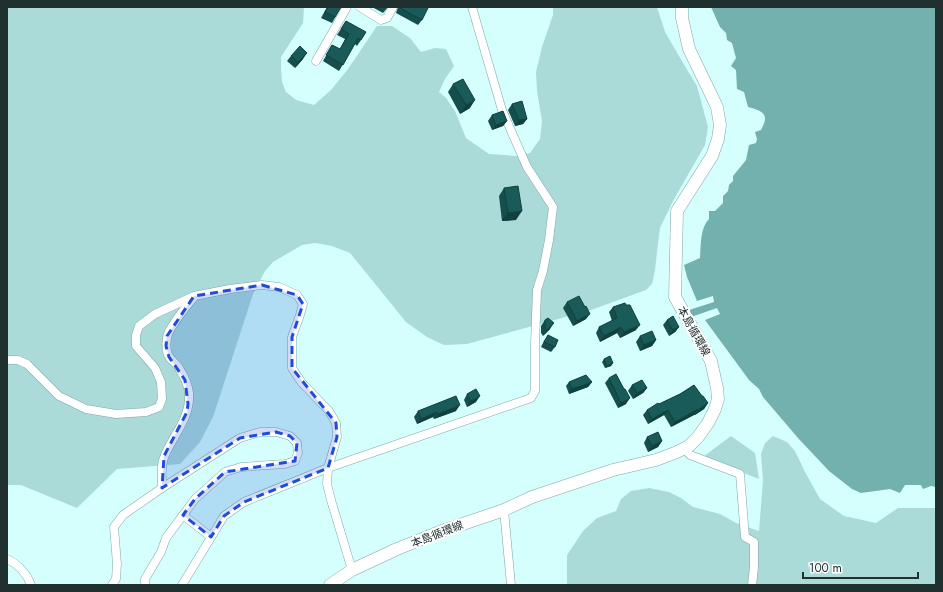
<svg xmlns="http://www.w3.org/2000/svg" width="943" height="592" viewBox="0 0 943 592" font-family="Jost,'Noto Sans JP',sans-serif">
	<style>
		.green { fill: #aadbd9 }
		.water { fill: #73b1af }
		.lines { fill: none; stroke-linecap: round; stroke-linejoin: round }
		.street-casing { stroke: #80a7a5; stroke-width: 9 }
		.secondary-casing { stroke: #80a7a5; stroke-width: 13 }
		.street { stroke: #fff; stroke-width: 8 }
		.secondary { stroke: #fff; stroke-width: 12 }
		.wall { fill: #154e4d }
		.shaded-wall { fill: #11403e }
		.building { fill: #185b59; stroke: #11403e }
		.marked { fill: #1d4ed8; fill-opacity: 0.2; stroke: #1d4ed8; stroke-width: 3; stroke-dasharray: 8 5; stroke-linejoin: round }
		.labels { text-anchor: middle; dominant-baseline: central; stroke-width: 4; stroke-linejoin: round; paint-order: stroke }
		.street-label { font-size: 11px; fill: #20302f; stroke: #fff }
	</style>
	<rect width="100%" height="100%" fill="#d5fffc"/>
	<g class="green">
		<path d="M7,7h297l-1,16 -22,34v12l1,13 4,10 10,8 18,5 17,-15 17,-21 29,-43h15l18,12 11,14 14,-4 11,1 8,17 -9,13 -6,13 7,6 9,13 11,27 23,16 27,2 14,-3 10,-14 2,-18 -5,-30 -1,-19 6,-25 11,-32v-8h104l8,25 24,41 8,13 11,41 -3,18 -32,56 -13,27 -2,15 -3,27 -3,14 -6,6 -55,20 -124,34 -23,1 -17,-8 -21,-15 -56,-69 -18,-7 -17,-3 -13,2 -29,17 -8,9 -12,23 -40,123 -13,25 -20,22 -63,5 -40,39 -56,-23h-14z"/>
		<path d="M731,436l24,17 4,26 -56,-22z"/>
		<path d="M773,436l14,6 8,9 10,21 15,27 24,17 32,7 22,-15h38v77h-369v-30l16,-24 14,-13 19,-7 5,-12 10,-8 18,-3 20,4 12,6 12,9 27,7 16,9 23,8 2,-25 2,-26 -2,-26 4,-11z"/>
	</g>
	<path class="water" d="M711,7h225v480l-5,-1 -8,3 -2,-4h-16l-5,8 -10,-4 -29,4 -9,-4 -23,-18 -31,-33 -35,-41 -4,-8 -10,-9 -44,-60 15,-6 -3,-6 -26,9 -2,-7 25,-8 -1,-6 -16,5 -10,-24 -3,-12 16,-7c1,-13 0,-30 9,-39v-8h6l8,-8v-7l5,-5 1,-6 4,-4v-5l13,-16 3,-15 7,-2 1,-4 -2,-7 6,-2c9,-16 2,-19 -13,-23l-4,-15 -7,-3 -1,-19 -5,-4 5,-8 -4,-15 -5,-3 -1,-7 -6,-6z"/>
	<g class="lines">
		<g class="street-casing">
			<g id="street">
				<path d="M360,7l21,13 6,-2 6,-11"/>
				<path d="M316,61l31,-54"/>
				<path d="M7,360h11l9,4 32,32 27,13 30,5 30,-2 13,-5 3,-8 -1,-17 -6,-14 -19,-22v-11l3,-9 16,-12 39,-18 36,-7 32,-4 17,2 18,8 6,9 -3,11 -8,22v31l10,15 27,28 7,12 1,14 -9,31 -1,16 4,16 21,70"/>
				<path d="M684,448l6,7 50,19 5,63 9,5v25l-2,18"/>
				<path d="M162,488c0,-11 -2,-23 3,-33 9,-21 26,-38 24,-62 -1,-7 -5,-17 -9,-23 -2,-5 -7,-8 -10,-12 -4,-5 -4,-14 -3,-20 1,-10 20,-32 27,-41"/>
				<path d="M504,510l7,75"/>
				<path d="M183,515l28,22"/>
				<path d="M7,559c11,5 20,15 24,26"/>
				<path d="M112,585l4,-6 1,-15 -3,-37 9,-12 39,-27 78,-50 20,-6h16l14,4 7,7 1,10 -3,8 -10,3 -44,3 -16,5 -30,27 -29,39 -5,14 -16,27v6"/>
				<path d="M182,585l42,-69 20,-14 84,-34 203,-70 4,-7v-46l2,-55 6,-19 6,-31 4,-33 -26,-40 -25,-57 -30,-103"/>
			</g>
		</g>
		<g class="secondary-casing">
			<path id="secondary" d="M330,585l22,-15 45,-21 45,-18 62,-21 28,-13 81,-27 43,-10 21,-8 12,-6 9,-9 10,-14 7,-14 3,-10 -1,-11 -6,-27 -36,-64 2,-86 35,-55 6,-17 2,-14 -3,-18 -28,-58 -7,-31v-11"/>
		</g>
		<use href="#street" class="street"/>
		<use href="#secondary" class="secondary"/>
	</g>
	<g class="wall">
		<path d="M327,7h14l-9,16 -11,-5z"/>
		<path d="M372,7h16l-5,6z"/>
		<path d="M398,7h28l-4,13 -4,5 -22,-12z"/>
		<path d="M346,21l15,19 -4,6 -2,-2 -16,27 -16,-10 9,-16 8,4 5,-10 -8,-4z"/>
		<path d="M291,56l12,3 -8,9 -8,-7z"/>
		<path d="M453,84l17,24 -10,6 -12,-22z"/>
		<path d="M512,104l15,15 -4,5 -8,2 -7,-16z"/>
		<path d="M492,115l15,6 -4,5 -11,4 -4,-9z"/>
		<path d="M504,188l12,32 -14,1 -3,-25z"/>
		<path d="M567,302l18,5 1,12 -13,7 -10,-18z"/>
		<path d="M613,307l23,23 -16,8 -3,-5 -17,9 -4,-9 3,-6 13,-6 -3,-9z"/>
		<path d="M545,320l5,9 -7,7 -2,-3v-7z"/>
		<path d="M667,320l12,7 -4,5 -6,4 -6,-11z"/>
		<path d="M548,335l7,12 -4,5 -10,-5 3,-6z"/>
		<path d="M640,336l16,4 -4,6 -12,5 -4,-9z"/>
		<path d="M604,359l9,4 -2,3 -6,2 -3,-6z"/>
		<path d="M609,378l17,26 -8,4 -13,-25z"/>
		<path d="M569,382h23l-4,5 -19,7 -3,-8z"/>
		<path d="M632,385l15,3 -4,5 -10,6 -5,-8z"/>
		<path d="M467,394l9,8 -9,5 -3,-7z"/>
		<path d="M680,394l22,2 6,7 -4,6 -9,6h-1l-23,12 -7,-12 -16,9 -5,-9 4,-5z"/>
		<path d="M418,411h38l-22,8 -1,-2 -16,7 -3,-7z"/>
		<path d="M647,437l15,4 -4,6 -10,5 -4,-9z"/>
	</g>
	<g class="shaded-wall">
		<path d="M307,53l-4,6 -8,9 3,-6z"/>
		<path d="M475,100l-5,8 -10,6 6,-9z"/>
		<path d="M527,119l-4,5 -8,2 4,-6z"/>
		<path d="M507,121l-4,5 -11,4 4,-5z"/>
		<path d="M522,211l-6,9 -14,1 6,-8z"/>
		<path d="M590,314l-4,5 -13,7 4,-5z"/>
		<path d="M554,323l-4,6 -7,7 4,-6z"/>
		<path d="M640,325l-4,5 -16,8 4,-6z"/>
		<path d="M621,327l-4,6 -17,9 4,-6z"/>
		<path d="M679,327l-4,5 -6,4 4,-6z"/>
		<path d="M656,340l-4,6 -12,5 4,-6z"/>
		<path d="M613,363l-2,3 -6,2 2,-2z"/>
		<path d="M592,382l-4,5 -19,7 3,-5z"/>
		<path d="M647,388l-4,5 -10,6 4,-6z"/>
		<path d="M480,396l-4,6 -9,5 4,-6z"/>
		<path d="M630,398l-4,6 -8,4 3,-5z"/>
		<path d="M708,403l-4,6 -9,6 3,-5z"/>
		<path d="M460,405l-4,6 -22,8 4,-5z"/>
		<path d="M698,409l-4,6 -23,12 4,-5z"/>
		<path d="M668,410l-4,5 -16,9 4,-5z"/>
		<path d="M437,412l-4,5 -16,7 4,-5z"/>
		<path d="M662,441l-4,6 -10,5 4,-6z"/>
	</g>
	<g class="building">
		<path d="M328,7h13l-6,10 -10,-5z"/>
		<path d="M400,7h26l2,1 -6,12 -22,-12z"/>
		<path d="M346,21l20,11 -5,8 -3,-2 -15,27 -17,-10 6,-10 8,4 9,-15 -8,-5z"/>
		<path d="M300,46l7,7 -9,9 -7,-6z"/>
		<path d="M463,79l12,21 -9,5 -13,-21z"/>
		<path d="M522,101l5,18 -8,1 -7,-16z"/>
		<path d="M503,111l4,10 -11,4 -4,-10z"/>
		<path d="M518,186l4,25 -14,2 -4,-25z"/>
		<path d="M579,296l6,11 1,-1 4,8 -13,7 -10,-19z"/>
		<path d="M625,303l1,2h4l10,20 -16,7 -3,-5 -17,9 -5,-9 18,-9 -4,-11z"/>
		<path d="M673,316l6,11 -6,3 -6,-10z"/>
		<path d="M548,318l6,5 -7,7 -2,-2v-8z"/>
		<path d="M652,331l4,9 -12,5 -4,-9z"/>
		<path d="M548,335l10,5 -3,7 -11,-5z"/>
		<path d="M610,356l3,7 -6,3 -3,-7z"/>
		<path d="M616,374l8,15h1l5,9 -9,5 -12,-25z"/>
		<path d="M586,375l6,7 -20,7 -3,-7z"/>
		<path d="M642,380l5,8 -10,5 -5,-8z"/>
		<path d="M694,385l8,11h1l5,7 -10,7v-1l-23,13 -7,-12 -16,9 -5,-9 11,-7 1,1 21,-10z"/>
		<path d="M476,389l4,7 -9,5 -4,-7z"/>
		<path d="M456,396l4,9 -22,9 -1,-2 -16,7 -3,-8z"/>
		<path d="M658,432l4,9 -10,5 -5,-9z"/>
	</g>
	<path class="marked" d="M262,285l35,10 6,9 -11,33v31l44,55 1,14 -9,31 -84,34 -20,14 -13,21 -28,-22 12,-16 30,-27 70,-11 2,-18 -7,-7 -14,-4 -36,6 -78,50 2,-32 23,-44 1,-8 -3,-24 -16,-23 -3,-11 1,-10 27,-40z"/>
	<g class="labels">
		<g class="street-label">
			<text transform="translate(694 331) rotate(61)">本島循環線</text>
			<text transform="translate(437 534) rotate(-21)">本島循環線</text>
		</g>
	</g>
	<rect width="943" height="592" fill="none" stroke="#20302f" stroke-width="16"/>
	<path d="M803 572v6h115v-6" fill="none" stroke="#20302f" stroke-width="2"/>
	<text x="809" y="572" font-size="12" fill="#20302f" stroke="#ffffff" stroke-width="3" paint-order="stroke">100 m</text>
</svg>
